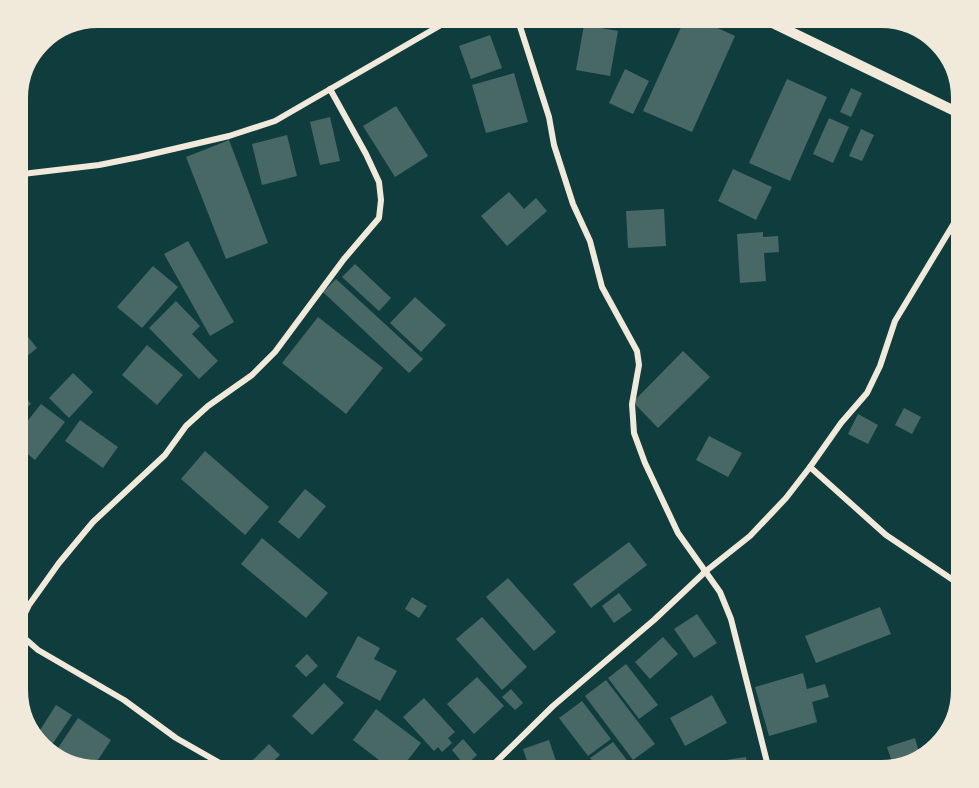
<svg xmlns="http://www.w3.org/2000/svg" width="979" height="788" viewBox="0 0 979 788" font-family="'Fira Sans',sans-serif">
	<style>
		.building { fill: #486865 }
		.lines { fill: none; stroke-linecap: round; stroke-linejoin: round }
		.minor { stroke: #f1e9da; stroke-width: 6 }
		.tertiary { stroke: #f1e9da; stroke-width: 10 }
		.rim { fill: none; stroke: #f1e9da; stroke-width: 8 }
	</style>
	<rect width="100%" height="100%" fill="#0f3d3e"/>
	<g class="building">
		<path d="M687,14l48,22 -43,96 -49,-21z"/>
		<path d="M584,25l34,6 -8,45 -34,-6z"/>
		<path d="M490,35l12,33 -31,11 -12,-33z"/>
		<path d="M625,69l24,12 -16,33 -24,-11z"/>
		<path d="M514,73l14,49 -42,11 -14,-48z"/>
		<path d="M787,79l40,18 -37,84 -41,-18z"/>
		<path d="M851,88l11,5 -11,24 -11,-5z"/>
		<path d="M396,106l32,50 -33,21 -32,-51z"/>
		<path d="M330,117l10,44 -20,4 -10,-43z"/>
		<path d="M829,118l20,9 -16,36 -20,-9z"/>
		<path d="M861,129l13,6 -12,26 -13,-5z"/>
		<path d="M287,135l10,41 -35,9 -10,-41z"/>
		<path d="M229,140l39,103 -42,16 -40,-102z"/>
		<path d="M733,169l39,18 -16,33 -38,-19z"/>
		<path d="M509,192l15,17 12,-11 11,13 -40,35 -26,-30z"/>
		<path d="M664,209l2,37 -38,2 -2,-37z"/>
		<path d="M763,232v5l15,-1 1,16 -15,1 2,28 -26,2 -3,-49z"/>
		<path d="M188,241l46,81 -24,14 -46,-82z"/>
		<path d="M355,264l36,34 -12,13 -37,-34z"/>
		<path d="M153,266l25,21 -36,41 -25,-21z"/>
		<path d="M336,279l87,80 -14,14 -86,-81z"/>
		<path d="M415,297l31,28 -25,27 -31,-29z"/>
		<path d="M176,301l24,25 -8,8 26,27 -19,18 -50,-51z"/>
		<path d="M318,317l65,51 -37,46 -64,-51z"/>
		<path d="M20,327l17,21 -23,19v-35z"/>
		<path d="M147,345l36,30 -26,30 -35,-30z"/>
		<path d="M683,351l27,26 -52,51 -25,-26z"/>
		<path d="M73,373l20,19 -24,26 -20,-20z"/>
		<path d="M14,382l17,22 -17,14z"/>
		<path d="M41,404l24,18 -30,38 -21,-17v-5z"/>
		<path d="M904,408l17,9 -9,17 -17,-9z"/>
		<path d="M858,414l20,11 -10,19 -20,-10z"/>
		<path d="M80,420l38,27 -15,21 -38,-27z"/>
		<path d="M709,436l33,17 -14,24 -32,-17z"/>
		<path d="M205,451l64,56 -24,28 -64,-56z"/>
		<path d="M305,489l21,17 -27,33 -21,-17z"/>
		<path d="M262,538l66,55 -22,25 -65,-54z"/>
		<path d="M629,542l18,23 -56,43 -18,-24z"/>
		<path d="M508,578l48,54 -22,19 -48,-54z"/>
		<path d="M619,593l13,17 -18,13 -12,-17z"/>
		<path d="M412,597l15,9 -8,12 -14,-9z"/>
		<path d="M880,607l11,27 -75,29 -11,-27z"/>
		<path d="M697,614l20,29 -23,15 -20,-29z"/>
		<path d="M482,617l45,50 -25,23 -46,-51z"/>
		<path d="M358,636l22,12 -6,11 23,12 -17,30 -44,-24z"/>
		<path d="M663,637l15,17 -28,25 -15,-17z"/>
		<path d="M307,654l11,12 -12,11 -11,-11z"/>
		<path d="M626,664l32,41 -19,14 -31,-41z"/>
		<path d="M803,673l4,16 18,-5 4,13 -17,5 5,20 -48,14 -14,-49z"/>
		<path d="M477,677l27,29 -30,28 -27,-30z"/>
		<path d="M606,680l49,64 -22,16 -48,-64z"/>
		<path d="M324,683l20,20 -32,32 -20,-19z"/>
		<path d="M511,689l12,14 -8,7 -13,-13z"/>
		<path d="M712,695l15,28 -42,23 -15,-28z"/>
		<path d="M424,698l31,34 -7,6 4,5 -10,9 -4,-5 -4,4 -31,-34z"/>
		<path d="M582,701l29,38 -23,17 -29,-38z"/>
		<path d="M56,705l16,10 -27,40 -2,-1 -8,-16z"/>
		<path d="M376,709l45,34 -24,31 -44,-34z"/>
		<path d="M78,718l33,22 -21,32 -38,-15z"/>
		<path d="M915,738l7,25 -4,3 -23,5 -8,-24z"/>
		<path d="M463,739l14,16 -12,11 -13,-16z"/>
		<path d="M549,740l8,24 -26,8 -8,-23z"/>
		<path d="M613,742l23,30 -4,2h-29l-13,-16z"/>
		<path d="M269,744l11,11 -19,18 -10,-11z"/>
		<path d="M746,757l2,17h-19l-3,-14z"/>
		<path d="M102,763l12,7 4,-5 11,7 -2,2 -32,-1z"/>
		<path d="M560,767l2,7h-23z"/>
	</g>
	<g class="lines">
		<g class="minor">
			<path d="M516,14l33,103 5,28 19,59 17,37 12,46 35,64 2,14 -7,39 2,29 11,30 33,70 42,59 11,27 39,155"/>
			<path d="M14,175l85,-10 40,-8 90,-21 46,-15 185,-107"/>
			<path d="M810,467l76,68 79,53"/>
			<path d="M14,629l24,21 86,50 52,38 63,36"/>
			<path d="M14,636l15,-31 30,-42 34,-41 72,-67 21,-29 22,-20 44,-31 23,-23 69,-93 35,-41 2,-18 -2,-18 -13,-28 -36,-65"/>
			<path d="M486,774l9,-11 58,-57 101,-86 52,-49 44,-35 36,-38 24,-31 31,-44 26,-30 13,-27 15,-45 70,-116"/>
		</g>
		<path class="tertiary" d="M754,14l211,102"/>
	</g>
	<path d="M0 0H979V788H0ZM98 24H881A74 74 0 0 1 955 98V690A74 74 0 0 1 881 764H98A74 74 0 0 1 24 690V98A74 74 0 0 1 98 24Z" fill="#f1e9da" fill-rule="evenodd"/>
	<path class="rim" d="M98 24H881A74 74 0 0 1 955 98V690A74 74 0 0 1 881 764H98A74 74 0 0 1 24 690V98A74 74 0 0 1 98 24Z"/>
</svg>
